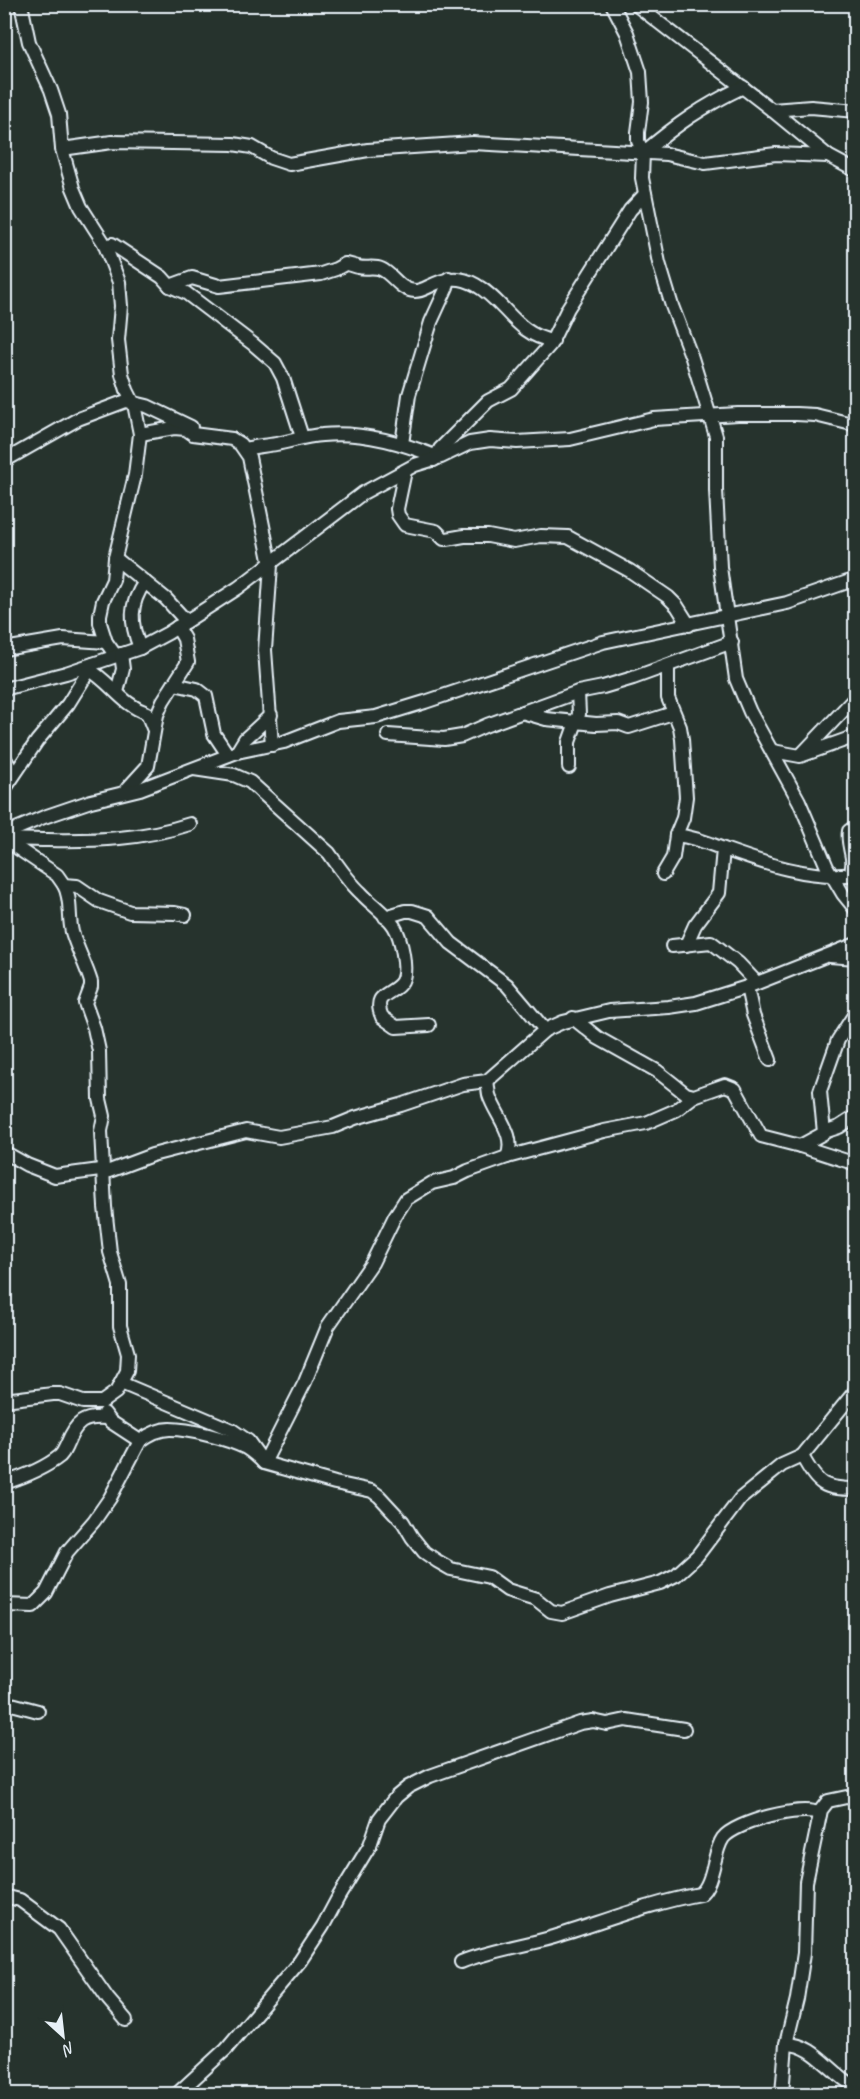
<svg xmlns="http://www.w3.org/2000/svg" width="860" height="2099" viewBox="0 0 860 2099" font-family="Caveat,sans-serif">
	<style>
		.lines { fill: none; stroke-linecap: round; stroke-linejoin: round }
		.minor-casing { stroke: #e8f1f8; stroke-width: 16 }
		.minor { stroke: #26332d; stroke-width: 12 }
	</style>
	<rect width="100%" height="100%" fill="#26332d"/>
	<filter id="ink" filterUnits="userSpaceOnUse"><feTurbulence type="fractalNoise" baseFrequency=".0167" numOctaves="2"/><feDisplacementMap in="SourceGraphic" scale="12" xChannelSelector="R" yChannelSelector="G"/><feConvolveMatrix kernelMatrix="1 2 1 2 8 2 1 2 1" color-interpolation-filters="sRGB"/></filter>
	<g filter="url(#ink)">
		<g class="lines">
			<g class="minor-casing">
				<g id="minor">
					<path d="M21,4l8,38 22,48 8,24 3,35 11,39 8,19 23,36 15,39 2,24 -3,34 4,34 5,16 7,14 6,30 -5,41 -20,83 -2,22 -10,21 -3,14v8l6,19 10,14"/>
					<path d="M612,4l15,29 13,39 2,30 -4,30v9l5,12 -1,25 17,85 13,43 20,52 24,78v54l4,77 16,112 14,33 49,89 28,66 16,27 13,16"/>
					<path d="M635,4l137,106 56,46 28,15"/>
					<path d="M772,110l39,-3 45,4"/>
					<path d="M62,149l50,-7 121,2 19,3 19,11 18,6 79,-14 105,-7 193,11 39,9 71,-9 52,2"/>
					<path d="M643,153c33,-28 60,-47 100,-66"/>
					<path d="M112,244l50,33 8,9 16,7 67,51 22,19 8,15 19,59"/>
					<path d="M170,286l22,-8 27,8 102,-12 15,-5 9,-5c5,0 8,2 13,3 8,2 16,-1 23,2 13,6 18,21 34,22 5,0 9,-2 13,-4 18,-9 30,-12 48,-2 30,17 40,50 77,56"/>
					<path d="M140,434l34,-6 12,1 7,5 39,5 8,5 9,13 22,108 -6,85 7,95"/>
					<path d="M402,444l7,-49 22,-73 16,-35 2,-9"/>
					<path d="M245,449c10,-3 20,-3 31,-5 16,-3 30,-8 46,-9 38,-4 78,7 113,21"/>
					<path d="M434,460l6,-11 48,-48 23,-12 39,-44 18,-37 62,-98 15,-16"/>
					<path d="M4,461l74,-42 48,-18 21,5 44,21"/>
					<path d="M405,471l-8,38 1,6 7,10 31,6 8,8h3l17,-3h24l26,5 27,-5 27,1 62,34 38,26 9,9 12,19"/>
					<path d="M115,558l51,41 20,22"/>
					<path d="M140,648c-10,-25 -11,-44 5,-66"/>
					<path d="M4,649l59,-10 43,3"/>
					<path d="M88,669c22,12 34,36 59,44l6,15"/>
					<path d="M174,684l23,5 9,7 8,38 14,21"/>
					<path d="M4,689l62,-16 74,-25 28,-15 70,-45 125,-95 52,-28 26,-8 29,-14 20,-3 27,2 53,-3 84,-20 84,-5h58l19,1 41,10"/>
					<path d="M117,692l6,-23 -2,-15"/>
					<path d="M522,712l24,7 50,5 22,-1 11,4 44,-14"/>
					<path d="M388,735l56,4 18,-3 25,-11 91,-33 25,-5 30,-9 99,-36"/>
					<path d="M773,751l27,5 56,-20"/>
					<path d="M237,752l8,-13 26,-24"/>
					<path d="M801,755l55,-58"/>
					<path d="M4,757l10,17"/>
					<path d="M569,767v-25l10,-28 -1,-22"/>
					<path d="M194,769l40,6 16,7 79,71c10,14 19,28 32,40 10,11 25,21 33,33 7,11 14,43 8,55 -8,15 -31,10 -20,36l14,10 33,-2"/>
					<path d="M127,789l21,-23 9,-51 6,-14 25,-39 -4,-23 -7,-12"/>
					<path d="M4,790l33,-49 31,-37 25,-40"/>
					<path d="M4,834l40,-17 47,-16 49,-12 97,-37 47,-10 54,-21 38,-4 49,-15 178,-60 184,-39 69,-24"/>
					<path d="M676,835c16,2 30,7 45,13 42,15 89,32 135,26"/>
					<path d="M4,839l53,36 7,10 13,1 22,15 31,11 45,1 10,2"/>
					<path d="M6,840c15,-1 28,0 42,0 47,1 96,-1 142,-16"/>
					<path d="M663,874l10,-17 3,-22 7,-17 3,-21 -4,-58 -2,-12 -12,-29v-32"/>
					<path d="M850,874c7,-15 -4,-28 -1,-43l7,-5"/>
					<path d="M385,917l20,-6h7l16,5 23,27 56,42 38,45"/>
					<path d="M686,945l9,-20 24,-32 4,-44"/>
					<path d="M672,946l39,-4 27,21 18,19"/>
					<path d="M830,956l26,2"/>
					<path d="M747,987l6,28 17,45"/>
					<path d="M573,1018l25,20 59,33 29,23 8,2 31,-11 10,4 26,47 39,10 56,18"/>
					<path d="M824,1132l15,-5 17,-11"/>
					<path d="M800,1146l24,-13 -4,-42 18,-51 18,-28"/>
					<path d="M4,1152l23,13 28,11 45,-6 4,3 48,-18 94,-24 33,6 54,-10 22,-9 46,-13 62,-21 24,-3 58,-51 18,-8 46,-11 60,-4 27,-4 51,-16 109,-43"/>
					<path d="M507,1157l97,-26 42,-8 30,-13 18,-14"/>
					<path d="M121,1383l111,47 16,11 16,22 71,20 37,8 7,5 24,26 9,15 12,15 13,9 14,8 38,8 18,13 29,9 15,12 11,2 48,-17 50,-13 16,-8 21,-19 43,-57 42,-34 20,-9"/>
					<path d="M856,1390l-54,66c16,29 21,33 54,33"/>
					<path d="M4,1400l49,-6h7l23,8h19l14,-10 11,-21 1,-17 -8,-28v-41l-10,-33 -5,-45 -4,-76 3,-15 -4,-17 -1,-48 -5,-23 -9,-25 6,-16v-5c-5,-17 -14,-33 -19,-50 -4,-16 0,-33 -8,-47"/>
					<path d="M104,1413l7,9 29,19"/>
					<path d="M4,1483c19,-6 41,-15 56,-27 4,-4 5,-8 7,-12 9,-22 16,-28 40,-26"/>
					<path d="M4,1605l29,1 13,-13 21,-41 27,-31 16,-23 30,-57c8,-6 19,-12 30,-12 19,0 59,10 76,19 7,4 13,10 18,15l41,-81 23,-56 44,-63 23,-47 11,-17 26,-16 22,-5 14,-7 39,-14c10,-22 -12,-42 -18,-62 -1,-5 -1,-10 -2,-14"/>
					<path d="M4,1702l34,9"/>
					<path d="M4,1896l16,4 39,29 49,70 18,21"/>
					<path d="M461,1962c30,-12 62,-16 93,-25 49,-15 96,-34 146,-43 14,-10 13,-42 23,-56 12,-16 80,-34 97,-24"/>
					<path d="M786,2044c28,-1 45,30 70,43"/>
					<path d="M177,2094l49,-45 74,-88 23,-35 16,-30 31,-51 9,-26 17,-22 12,-10 22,-11 150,-53 13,-2 14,3 19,-4 58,9"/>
					<path d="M782,2094l4,-50 11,-45 7,-46 2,-71 15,-72 7,-9 28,-6"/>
				</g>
			</g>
			<use href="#minor" class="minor"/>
		</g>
	</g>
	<rect width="860" height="2099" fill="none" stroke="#26332d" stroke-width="24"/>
	<rect x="12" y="12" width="836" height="2075" fill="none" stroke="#e8f1f8" stroke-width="2" filter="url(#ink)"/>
	<g transform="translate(63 2036) rotate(153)" stroke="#26332d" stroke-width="4.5" paint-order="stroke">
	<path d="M0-4.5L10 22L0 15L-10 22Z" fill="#e8f1f8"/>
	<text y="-9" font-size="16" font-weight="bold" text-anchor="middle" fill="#e8f1f8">N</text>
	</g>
</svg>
